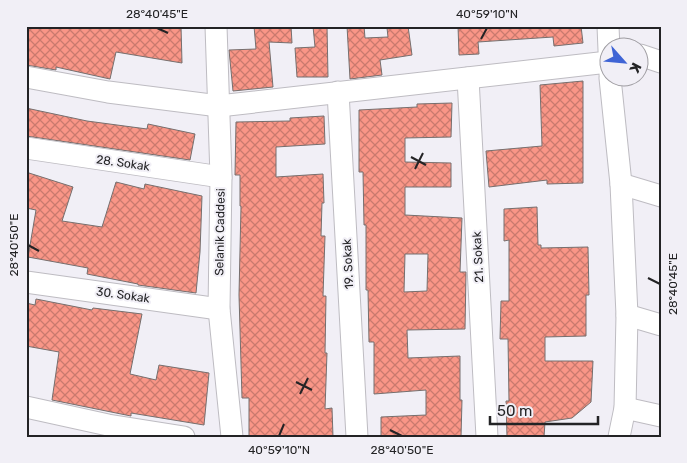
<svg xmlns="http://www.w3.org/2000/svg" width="687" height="463" viewBox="0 0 687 463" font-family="Rubik,sans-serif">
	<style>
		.building { fill: url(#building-cross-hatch); stroke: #766f6e; fill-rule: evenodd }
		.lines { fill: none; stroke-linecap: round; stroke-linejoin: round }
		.minor-casing { stroke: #bebcc2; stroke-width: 23 }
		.minor { stroke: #fff; stroke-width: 21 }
		.ticks { fill: none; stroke: #232325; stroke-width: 2 }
		.labels { text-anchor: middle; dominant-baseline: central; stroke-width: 4; stroke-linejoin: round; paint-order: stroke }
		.street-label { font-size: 12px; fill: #232325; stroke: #f1eff6 }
		.neatline { fill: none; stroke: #232325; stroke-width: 2 }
		.ticks-label { font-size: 12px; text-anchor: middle; fill: #232325 }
	</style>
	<defs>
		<pattern id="building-cross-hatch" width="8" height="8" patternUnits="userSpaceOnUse" patternTransform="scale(1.25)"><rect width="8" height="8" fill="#f99687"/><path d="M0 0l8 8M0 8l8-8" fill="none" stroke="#c97a6e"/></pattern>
	</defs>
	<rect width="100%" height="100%" fill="#f1eff6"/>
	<g class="building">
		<path d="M26,26h155l1,37 -66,-11 -6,27 -54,-12v3l-30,-5z"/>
		<path d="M254,26h37l1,17 -23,-1 4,45 -40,4 -4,-41 27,-1z"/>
		<path d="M313,26h14l1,51h-31l-2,-29 20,-1z"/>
		<path d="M347,26h17l1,12 23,-1 -1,-9 21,-2 4,29 -32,5 2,15 -32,4z"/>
		<path d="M458,26h123l2,17 -29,3 -1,-9 -75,5 1,12 -20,1z"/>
		<path d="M583,81v102l-36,1v-4l-58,7 -3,-36 56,-5 -2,-61z"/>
		<path d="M452,103l-1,34 -46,1v24l46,1v24h-46v28l57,3 -2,54h6l-1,57 -58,1 1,28 52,-2v44h2l-1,37h-80v-20l45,-2v-25l-52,4v-52h-5l-1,-52h-2v-65h-2l-1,-53h-4v-62l58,-3v-3zM405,254h23l-1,37 -23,1z"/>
		<path d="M26,108l61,13 60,8 1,-5 47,10 -5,26 -164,-24z"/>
		<path d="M324,116l1,28 -49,3v30l47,-3 1,29h-2l-1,33h4l-2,60h3l-1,57h2l-2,56 7,-1 1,29h-84v-39h-7l-3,-103 2,-89h-1v-31h-5l1,-53 54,-1v-3z"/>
		<path d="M29,173l44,14 -11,34 40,6 14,-45 28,7 1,-5 57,12 -2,56 -4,41 -58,-8v-1l-51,-10 1,-6 -60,-11 8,-47 -10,-2v-25z"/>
		<path d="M537,207l1,38h3v3l47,-1 1,48h-3v41l-41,1v24h48l-2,41 -19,16 -27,4 -1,15h-37l-1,-36h3l-1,-62h-8l1,-38h8v-61l-5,1v-32z"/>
		<path d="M36,299l56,11 1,-2 49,6 -12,60 26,6 3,-15 50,8 -5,52 -73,-12v3l-79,-16 7,-48 -33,-6v-43l9,2z"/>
	</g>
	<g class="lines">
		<g class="minor-casing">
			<g id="minor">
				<path d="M216,26l5,151 -2,132 13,128"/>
				<path d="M608,26l2,48"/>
				<path d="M640,55l21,7"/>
				<path d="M26,77l82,15 111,14 389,-44"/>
				<path d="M468,78l19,359"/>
				<path d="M610,78l11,106 6,131 -2,93 -6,29"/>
				<path d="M338,92l19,345"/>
				<path d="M26,148l195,29"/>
				<path d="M621,184l40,12"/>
				<path d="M26,282l193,27"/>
				<path d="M627,315l34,10"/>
				<path d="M26,407l82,18 76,12"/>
				<path d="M625,408l36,8"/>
			</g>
		</g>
		<use href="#minor" class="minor"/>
	</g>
	<path class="ticks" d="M157,28l11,5M481,39l6,-11M411,157l15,8M415,169l8,-16M28,245l11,6M648,278l12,6M296,382l16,8M300,394l8,-16M390,430l12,6M279,436l5,-12"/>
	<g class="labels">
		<g class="street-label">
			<text transform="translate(123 163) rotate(8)">28. Sokak</text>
			<text transform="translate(220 232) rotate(-89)">Selanik Caddesi</text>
			<text transform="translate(478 257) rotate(-93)">21. Sokak</text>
			<text transform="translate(348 264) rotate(-93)">19. Sokak</text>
			<text transform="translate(123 295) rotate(8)">30. Sokak</text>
		</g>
	</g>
	<rect width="687" height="463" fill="none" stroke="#f1eff6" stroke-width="55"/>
	<g transform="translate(624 62) rotate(117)"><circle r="24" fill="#f1eff6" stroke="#9f9da2"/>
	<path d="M0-4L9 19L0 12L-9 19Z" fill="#3f64d5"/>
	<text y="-8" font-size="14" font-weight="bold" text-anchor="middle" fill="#232325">K</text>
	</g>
	<path d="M490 416v8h108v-8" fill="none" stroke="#232325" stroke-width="2.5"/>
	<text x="497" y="416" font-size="15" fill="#232325" stroke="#f1eff6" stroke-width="4" paint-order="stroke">50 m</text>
	<rect x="28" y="28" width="632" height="408" class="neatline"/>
	<g class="ticks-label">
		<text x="157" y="18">28°40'45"E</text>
		<text x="487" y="18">40°59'10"N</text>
		<text transform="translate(14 245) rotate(-90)" y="4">28°40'50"E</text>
		<text transform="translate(673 284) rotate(-90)" y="4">28°40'45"E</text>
		<text x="279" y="454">40°59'10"N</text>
		<text x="402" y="454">28°40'50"E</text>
	</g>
</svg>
